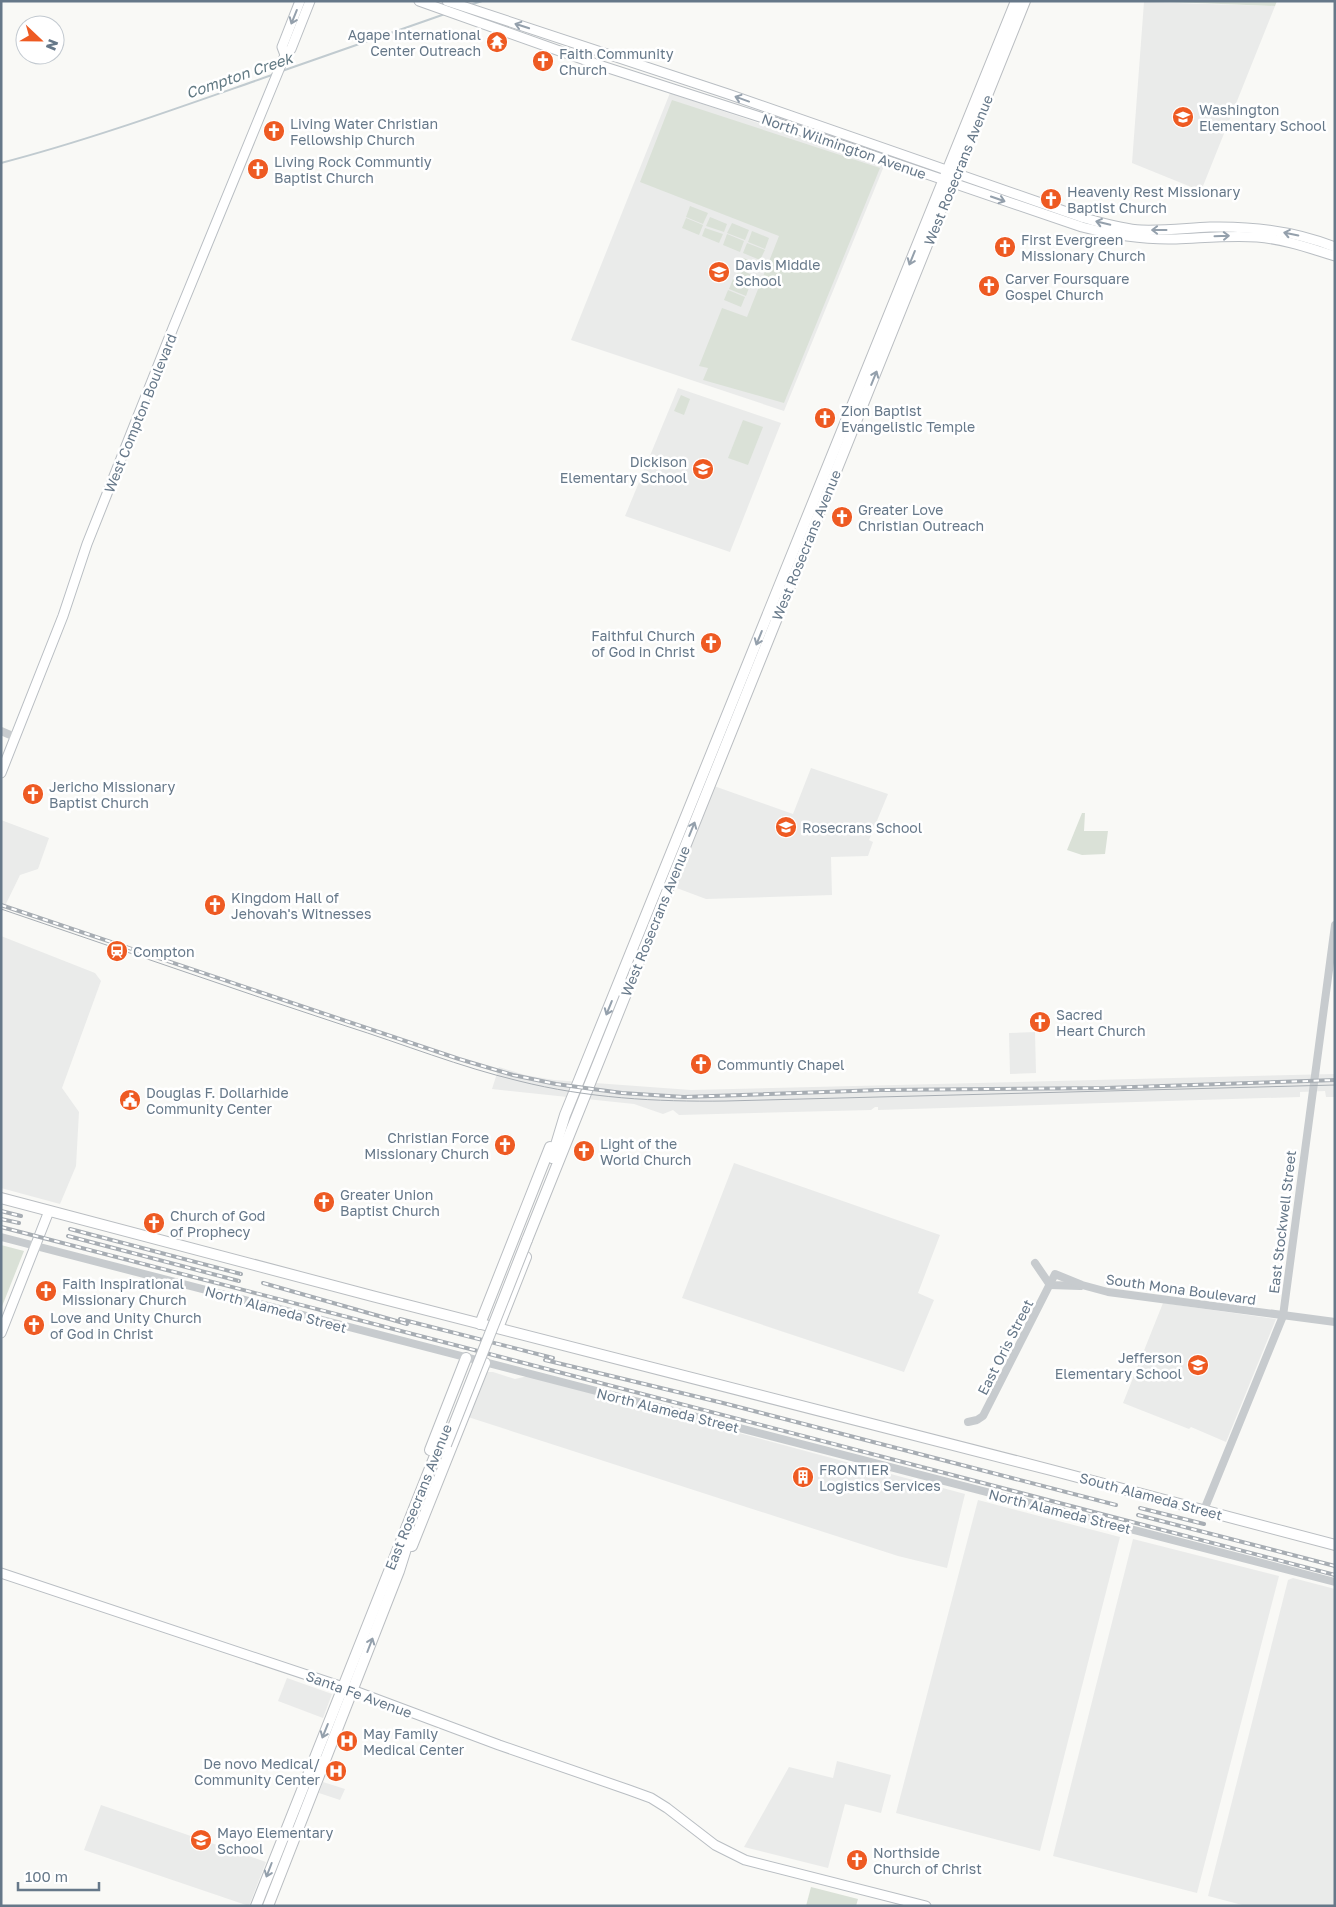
<svg xmlns="http://www.w3.org/2000/svg" width="1336" height="1907" viewBox="0 0 1336 1907" font-family="'Golos Text',sans-serif">
	<style>
		.built { fill: #eaebea }
		.green { fill: #dae1d7 }
		.lines { fill: none; stroke-linecap: round; stroke-linejoin: round }
		.stream { stroke: #c1cbd0; stroke-width: 2 }
		.secondary-casing { stroke: #b9bec3; stroke-width: 11 }
		.primary-casing { stroke: #babec2; stroke-width: 12 }
		.tertiary { stroke: #c7cbce; stroke-width: 8 }
		.secondary { stroke: #fff; stroke-width: 9 }
		.primary { stroke: #fff; stroke-width: 10 }
		.tram { stroke: #a7adb3; stroke-width: 1 }
		.rail-casing { stroke: #a7adb3; stroke-width: 4 }
		.rail { stroke: #fff; stroke-width: 2; stroke-dasharray: 5.5; stroke-linecap: butt }
		.primary-bridge-casing { stroke: #babec2; stroke-width: 12; stroke-linecap: butt }
		.primary-bridge { stroke: #fff; stroke-width: 10 }
		.oneway { stroke: #94a0ac }
		.labels { text-anchor: middle; dominant-baseline: central; stroke-width: 5; stroke-linejoin: round; paint-order: stroke }
		.poi-label { font-size: 14px; fill: #667889; stroke: #fff; text-anchor: start }
		.street-label { font-size: 14px; fill: #667889; stroke: #fff }
		.water-label { font-size: 15px; font-style: italic; fill: #627a84; stroke: #fff }
	</style>
	<rect width="100%" height="100%" fill="#f9f9f6"/>
	<g class="built">
		<path d="M1144,2l131,4 -74,185 -69,-28z"/>
		<path d="M670,93l214,73 -100,245 -213,-71z"/>
		<path d="M678,388l103,35 -51,129 -105,-36z"/>
		<path d="M811,768l77,26 -19,46 4,2 -5,14 -37,1 1,38 -126,4 -32,-12 40,-101 79,28z"/>
		<path d="M1,820l48,18 -11,31 -18,6 -19,39z"/>
		<path d="M1,936l94,37 6,8 -39,107 17,24 -3,54 -16,38 -59,-16z"/>
		<path d="M1035,1032l1,41 -26,1 -1,-41z"/>
		<path d="M499,1067l26,8 29,5 137,10 644,-16v23h-9l-1,-6 -25,1v5l-422,13v-3h-3l-4,3 -192,5 -6,-5 -10,4 -29,-10 -142,-15z"/>
		<path d="M734,1163l206,72 -22,58 16,7 -30,72 -222,-74z"/>
		<path d="M1163,1303l113,16 -50,123 -35,-15 -2,2 -66,-26z"/>
		<path d="M487,1372h6l22,7 13,-3 437,118 -18,74 -49,-12 -430,-139 16,-43z"/>
		<path d="M978,1500l142,37 -80,314 -144,-38z"/>
		<path d="M1133,1539l146,37 -82,317 -144,-37z"/>
		<path d="M1293,1578l42,11v317h-89l-38,-10 80,-316z"/>
		<path d="M287,1678l45,16 -9,24 -45,-17z"/>
		<path d="M837,1761l54,14 -10,38 -36,-9 -17,64 -84,-21 45,-80 44,11z"/>
		<path d="M323,1782l22,7 -5,11 -21,-7z"/>
		<path d="M101,1805l165,57 -17,44 -165,-56z"/>
	</g>
	<g class="green">
		<path d="M1145,1h132l-2,5z"/>
		<path d="M672,100l208,68 -96,235 -81,-23 5,-12 -9,-2 23,-58 25,9 32,-81 -139,-54z"/>
		<path d="M690,206l18,7 -5,11 -17,-7z"/>
		<path d="M710,217l17,7 -3,8 -18,-6z"/>
		<path d="M686,218l17,7 -4,10 -17,-7z"/>
		<path d="M732,223l17,7 -4,10 -18,-7z"/>
		<path d="M705,228l18,6 -4,9 -17,-7z"/>
		<path d="M752,231l17,7 -4,11 -17,-7z"/>
		<path d="M727,234l17,7 -4,11 -17,-7z"/>
		<path d="M747,243l18,7 -5,10 -17,-7z"/>
		<path d="M743,258l14,5 -3,8 -14,-5z"/>
		<path d="M739,269l13,6 -3,8 -13,-6z"/>
		<path d="M733,279l17,6 -4,11 -17,-7z"/>
		<path d="M728,290l17,7 -4,10 -17,-7z"/>
		<path d="M681,395l9,4 -6,16 -10,-4z"/>
		<path d="M743,420l20,7 -15,38 -20,-7z"/>
		<path d="M1082,813h3l-1,18h24l-3,23 -23,1 -15,-5z"/>
		<path d="M1,1245l23,6 -23,58z"/>
		<path d="M811,1887l47,12 -2,7h-50z"/>
	</g>
	<g class="lines">
		<g class="stream">
			<path d="M470,5l12,-4"/>
			<path d="M282,71l163,-57"/>
			<path d="M1,163c92,-24 182,-57 271,-88"/>
		</g>
		<g class="secondary-casing">
			<g id="secondary">
				<path d="M419,1l180,64 161,52 322,110c31,8 62,13 94,12 27,-1 54,-4 81,-2 26,2 52,11 78,19"/>
				<path d="M447,1l281,93 356,124c19,5 38,11 57,12 23,1 46,-2 69,-3 43,-1 85,4 125,20"/>
				<path d="M285,55l-3,-8 18,-46"/>
				<path d="M1,773l62,-157 24,-72 86,-216 112,-273 6,-6 19,-48"/>
				<path d="M1,1333l48,-122"/>
				<path d="M1,1573l351,117 147,55 130,45 22,8 16,10 48,37 30,15 181,46"/>
			</g>
		</g>
		<g class="primary-casing">
			<g id="primary">
				<path d="M552,1158l13,-43 451,-1114"/>
				<path d="M1,1198l371,98 679,174 284,75"/>
				<path d="M527,1240l498,-1239"/>
				<path d="M480,1324l70,-177"/>
				<path d="M498,1328l28,-71"/>
				<path d="M430,1450l36,-92"/>
				<path d="M412,1546l73,-183"/>
				<path d="M256,1906l184,-463"/>
				<path d="M268,1906l131,-335 11,-35"/>
			</g>
		</g>
		<g class="tertiary">
			<path d="M1,731l14,6"/>
			<path d="M1,1237l1334,345"/>
			<path d="M1035,1263l15,22 30,1"/>
			<path d="M968,1422l9,-2 6,-4 72,-142 27,11 26,7 227,30"/>
			<path d="M1204,1510l79,-194 52,-391"/>
		</g>
		<use href="#secondary" class="secondary"/>
		<use href="#primary" class="primary"/>
		<path class="tram" d="M1,909c115,39 229,79 345,117 57,18 114,41 173,55 68,17 137,21 207,20l609,-16"/>
		<g class="rail-casing">
			<g id="rail">
				<path d="M1,905l458,154 54,16 43,9 66,9 62,4 196,-7 225,-2 230,-8"/>
				<path d="M1,1211l20,5"/>
				<path d="M1,1219l18,4"/>
				<path d="M1,1227c445,115 889,232 1334,348"/>
				<path d="M70,1229l171,45"/>
				<path d="M68,1236l171,45"/>
				<path d="M263,1283l144,41"/>
				<path d="M400,1319l153,39"/>
				<path d="M545,1360l178,43 393,102"/>
				<path d="M1140,1508l64,16"/>
				<path d="M1138,1515l197,51"/>
			</g>
		</g>
		<use href="#rail" class="rail"/>
		<g class="primary-bridge-casing">
			<path id="primary-bridge" d="M446,1445l81,-205"/>
		</g>
		<use href="#primary-bridge" class="primary-bridge"/>
	</g>
	<defs><path id="oneway-shaft" d="M-6 0H5M1.5-3L5.5 0L1.5 3" fill="none" stroke-width="1.6" stroke-linecap="round" stroke-linejoin="round" transform="scale(1.25)"/></defs>
	<g class="oneway">
		<use href="#oneway-shaft" transform="translate(294 17) rotate(112)"/>
		<use href="#oneway-shaft" transform="translate(522 26) rotate(-162)"/>
		<use href="#oneway-shaft" transform="translate(742 99) rotate(-160)"/>
		<use href="#oneway-shaft" transform="translate(998 199) rotate(19)"/>
		<use href="#oneway-shaft" transform="translate(1103 223) rotate(-167)"/>
		<use href="#oneway-shaft" transform="translate(1159 230) rotate(180)"/>
		<use href="#oneway-shaft" transform="translate(1291 234) rotate(-168)"/>
		<use href="#oneway-shaft" transform="translate(1222 236) rotate(-2)"/>
		<use href="#oneway-shaft" transform="translate(912 258) rotate(112)"/>
		<use href="#oneway-shaft" transform="translate(874 378) rotate(-68)"/>
		<use href="#oneway-shaft" transform="translate(759 638) rotate(112)"/>
		<use href="#oneway-shaft" transform="translate(692 829) rotate(-68)"/>
		<use href="#oneway-shaft" transform="translate(609 1008) rotate(112)"/>
		<use href="#oneway-shaft" transform="translate(370 1645) rotate(-69)"/>
		<use href="#oneway-shaft" transform="translate(325 1731) rotate(112)"/>
		<use href="#oneway-shaft" transform="translate(269 1870) rotate(111)"/>
	</g>
	<defs>
		<g id="temple-disc" transform="scale(1.125)"><circle r="9.5" fill="#ee5a22" stroke="#fff"/><path d="M0-6L5-2H3V0L6.5 2.5H4V6H1.5V3h-3V6H-4V2.5H-6.5L-3 0V-2H-5Z" fill="#fff"/></g>
		<g id="church-disc" transform="scale(1.125)"><circle r="9.5" fill="#ee5a22" stroke="#fff"/><path d="M-1.2-6h2.4v3.5h3.3v2.4h-3.3V6h-2.4V-.1h-3.3v-2.4h3.3Z" fill="#fff"/></g>
		<g id="school-disc" transform="scale(1.125)"><circle r="9.5" fill="#ee5a22" stroke="#fff"/><path d="M0-5L7-2L0 1L-7-2ZM-4 1L0 2.5L4 1V4Q0 6-4 4Z" fill="#fff"/></g>
		<g id="station-disc" transform="scale(1.125)"><circle r="9.5" fill="#ee5a22" stroke="#fff"/><path d="M-3-6H3Q5-6 5-4V2Q5 4 3 4L4.5 6H3L1.5 4h-3L-3 6H-4.5L-3 4Q-5 4-5 2V-4Q-5-6-3-6ZM-3.5-4v3h7v-3ZM-3.5 1v1.5H-2V1ZM2 1v1.5H3.5V1Z" fill="#fff"/></g>
		<g id="civic-disc" transform="scale(1.125)"><circle r="9.5" fill="#ee5a22" stroke="#fff"/><path d="M-.6-6.5H3V-4.5H.6V-3L4-1V1h2V6H-6V1h2V-1L-.6-3ZM-1.2 2.5V6h2.4V2.5Z" fill="#fff"/></g>
		<g id="building-disc" transform="scale(1.125)"><circle r="9.5" fill="#ee5a22" stroke="#fff"/><path d="M-4-6H4V6H1V3H-1V6H-4ZM-2.5-4.3h1.7v1.8h-1.7ZM.8-4.3h1.7v1.8H.8ZM-2.5-1h1.7V.8h-1.7ZM.8-1h1.7V.8H.8Z" fill="#fff"/></g>
		<g id="hospital-disc" transform="scale(1.125)"><circle r="9.5" fill="#ee5a22" stroke="#fff"/><path d="M-5-5h3v3.5h4V-5h3V5h-3V1.5h-4V5h-3Z" fill="#fff"/></g>
	</defs>
	<g fill-rule="evenodd">
		<use href="#temple-disc" x="497" y="42"/>
		<use href="#church-disc" x="543" y="61"/>
		<use href="#school-disc" x="1183" y="117"/>
		<use href="#church-disc" x="274" y="131"/>
		<use href="#church-disc" x="258" y="169"/>
		<use href="#church-disc" x="1051" y="199"/>
		<use href="#church-disc" x="1005" y="247"/>
		<use href="#school-disc" x="719" y="272"/>
		<use href="#church-disc" x="989" y="286"/>
		<use href="#church-disc" x="825" y="418"/>
		<use href="#school-disc" x="703" y="469"/>
		<use href="#church-disc" x="842" y="517"/>
		<use href="#church-disc" x="711" y="643"/>
		<use href="#church-disc" x="33" y="794"/>
		<use href="#school-disc" x="786" y="827"/>
		<use href="#church-disc" x="215" y="905"/>
		<use href="#station-disc" x="117" y="951"/>
		<use href="#church-disc" x="1040" y="1022"/>
		<use href="#church-disc" x="701" y="1064"/>
		<use href="#civic-disc" x="130" y="1100"/>
		<use href="#church-disc" x="505" y="1145"/>
		<use href="#church-disc" x="584" y="1151"/>
		<use href="#church-disc" x="324" y="1202"/>
		<use href="#church-disc" x="154" y="1223"/>
		<use href="#church-disc" x="46" y="1291"/>
		<use href="#church-disc" x="34" y="1325"/>
		<use href="#school-disc" x="1198" y="1365"/>
		<use href="#building-disc" x="803" y="1477"/>
		<use href="#hospital-disc" x="347" y="1741"/>
		<use href="#hospital-disc" x="336" y="1771"/>
		<use href="#school-disc" x="201" y="1840"/>
		<use href="#church-disc" x="857" y="1860"/>
	</g>
	<g class="labels">
		<g class="poi-label">
			<text x="481" y="34" text-anchor="end">Agape International<tspan x="481" dy="16">Center Outreach</tspan></text>
			<text x="559" y="53">Faith Community<tspan x="559" dy="16">Church</tspan></text>
			<text x="1199" y="109">Washington<tspan x="1199" dy="16">Elementary School</tspan></text>
			<text x="290" y="123">Living Water Christian<tspan x="290" dy="16">Fellowship Church</tspan></text>
			<text x="274" y="161">Living Rock Communtiy<tspan x="274" dy="16">Baptist Church</tspan></text>
			<text x="1067" y="191">Heavenly Rest Missionary<tspan x="1067" dy="16">Baptist Church</tspan></text>
			<text x="1021" y="239">First Evergreen<tspan x="1021" dy="16">Missionary Church</tspan></text>
			<text x="735" y="264">Davis Middle<tspan x="735" dy="16">School</tspan></text>
			<text x="1005" y="278">Carver Foursquare<tspan x="1005" dy="16">Gospel Church</tspan></text>
			<text x="841" y="410">Zion Baptist<tspan x="841" dy="16">Evangelistic Temple</tspan></text>
			<text x="687" y="461" text-anchor="end">Dickison<tspan x="687" dy="16">Elementary School</tspan></text>
			<text x="858" y="509">Greater Love<tspan x="858" dy="16">Christian Outreach</tspan></text>
			<text x="695" y="635" text-anchor="end">Faithful Church<tspan x="695" dy="16">of God in Christ</tspan></text>
			<text x="49" y="786">Jericho Missionary<tspan x="49" dy="16">Baptist Church</tspan></text>
			<text x="802" y="827">Rosecrans School</text>
			<text x="231" y="897">Kingdom Hall of<tspan x="231" dy="16">Jehovah's Witnesses</tspan></text>
			<text x="133" y="951">Compton</text>
			<text x="1056" y="1014">Sacred<tspan x="1056" dy="16">Heart Church</tspan></text>
			<text x="717" y="1064">Communtiy Chapel</text>
			<text x="146" y="1092">Douglas F. Dollarhide<tspan x="146" dy="16">Community Center</tspan></text>
			<text x="489" y="1137" text-anchor="end">Christian Force<tspan x="489" dy="16">Missionary Church</tspan></text>
			<text x="600" y="1143">Light of the<tspan x="600" dy="16">World Church</tspan></text>
			<text x="340" y="1194">Greater Union<tspan x="340" dy="16">Baptist Church</tspan></text>
			<text x="170" y="1215">Church of God<tspan x="170" dy="16">of Prophecy</tspan></text>
			<text x="62" y="1283">Faith Inspirational<tspan x="62" dy="16">Missionary Church</tspan></text>
			<text x="50" y="1317">Love and Unity Church<tspan x="50" dy="16">of God in Christ</tspan></text>
			<text x="1182" y="1357" text-anchor="end">Jefferson<tspan x="1182" dy="16">Elementary School</tspan></text>
			<text x="819" y="1469">FRONTIER<tspan x="819" dy="16">Logistics Services</tspan></text>
			<text x="363" y="1733">May Family<tspan x="363" dy="16">Medical Center</tspan></text>
			<text x="320" y="1763" text-anchor="end">De novo Medical/<tspan x="320" dy="16">Community Center</tspan></text>
			<text x="217" y="1832">Mayo Elementary<tspan x="217" dy="16">School</tspan></text>
			<text x="873" y="1852">Northside<tspan x="873" dy="16">Church of Christ</tspan></text>
		</g>
		<g class="street-label">
			<text transform="translate(844 146) rotate(19)">North Wilmington Avenue</text>
			<text transform="translate(958 170) rotate(-68)">West Rosecrans Avenue</text>
			<text transform="translate(140 413) rotate(-68)">West Compton Boulevard</text>
			<text transform="translate(806 545) rotate(-68)">West Rosecrans Avenue</text>
			<text transform="translate(655 921) rotate(-68)">West Rosecrans Avenue</text>
			<text transform="translate(1282 1222) rotate(-83)">East Stockwell Street</text>
			<text transform="translate(1181 1289) rotate(8)">South Mona Boulevard</text>
			<text transform="translate(276 1309) rotate(15)">North Alameda Street</text>
			<text transform="translate(1005 1347) rotate(-63)">East Oris Street</text>
			<text transform="translate(668 1410) rotate(14)">North Alameda Street</text>
			<text transform="translate(1151 1496) rotate(15)">South Alameda Street</text>
			<text transform="translate(418 1497) rotate(-68)">East Rosecrans Avenue</text>
			<text transform="translate(1060 1511) rotate(14)">North Alameda Street</text>
			<text transform="translate(359 1694) rotate(20)">Santa Fe Avenue</text>
		</g>
		<g class="water-label">
			<text transform="translate(239 75) rotate(-19)">Compton Creek</text>
		</g>
	</g>
	<rect width="1336" height="1907" fill="none" stroke="#667889" stroke-width="5"/>
	<g transform="translate(40 40) rotate(112)"><circle r="24" fill="#ffffff" stroke="#c2c9d0"/>
	<path d="M0-4L9 19L0 12L-9 19Z" fill="#ee5a22"/>
	<text y="-8" font-size="14" font-weight="bold" text-anchor="middle" fill="#667889">N</text>
	</g>
	<path d="M18 1882v8h81v-8" fill="none" stroke="#667889" stroke-width="2.5"/>
	<text x="25" y="1882" font-size="15" fill="#667889" stroke="#ffffff" stroke-width="4" paint-order="stroke">100 m</text>
</svg>
